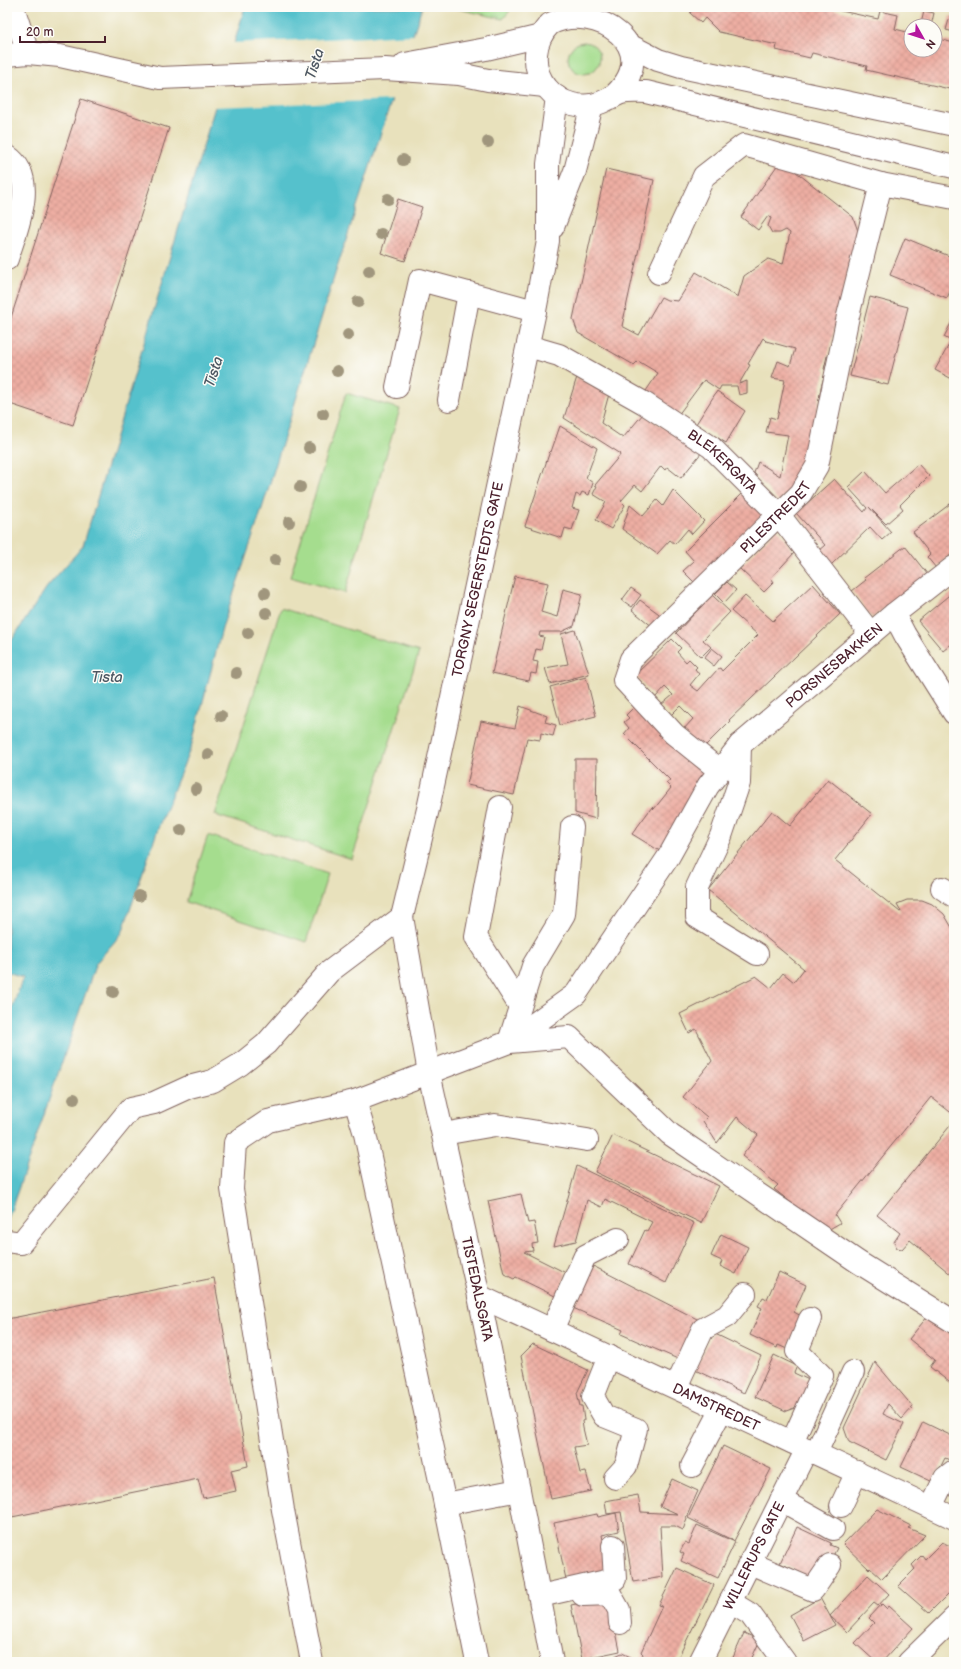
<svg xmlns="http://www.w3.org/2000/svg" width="961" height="1669" viewBox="0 0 961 1669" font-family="'Balsamiq Sans',sans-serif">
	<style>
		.green { fill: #a5dd8e; stroke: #787e5c }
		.park { fill: url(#park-tufts); stroke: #787e5c }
		.water { fill: #54c1cc; stroke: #4f707c }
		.pier { fill: #e8e1bc }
		.building { fill: url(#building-cross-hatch) }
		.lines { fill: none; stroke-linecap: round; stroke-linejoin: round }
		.minor-casing { stroke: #81635e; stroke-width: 24 }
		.major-casing { stroke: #81635e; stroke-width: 24 }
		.minor { stroke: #fff; stroke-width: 22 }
		.major { stroke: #fff; stroke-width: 22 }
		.tree { fill: #a0967d }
		.labels { text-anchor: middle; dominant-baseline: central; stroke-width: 3; stroke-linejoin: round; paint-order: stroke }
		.street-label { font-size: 14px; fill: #4a1f2b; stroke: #fdfcf7 }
		.water-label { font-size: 15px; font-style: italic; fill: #4e5863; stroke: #fdfcf7 }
	</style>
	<defs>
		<pattern id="park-tufts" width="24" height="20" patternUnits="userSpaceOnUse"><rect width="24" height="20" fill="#a5dd8e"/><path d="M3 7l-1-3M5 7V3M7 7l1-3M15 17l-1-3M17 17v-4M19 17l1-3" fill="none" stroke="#90bd7b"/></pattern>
		<pattern id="building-cross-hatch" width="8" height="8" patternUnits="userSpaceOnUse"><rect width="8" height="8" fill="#edaea3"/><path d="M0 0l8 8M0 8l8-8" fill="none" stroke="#cd958c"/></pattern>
	</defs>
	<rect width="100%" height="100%" fill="#fdfcf7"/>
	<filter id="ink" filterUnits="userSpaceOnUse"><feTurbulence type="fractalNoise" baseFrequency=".025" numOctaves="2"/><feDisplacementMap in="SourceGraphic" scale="8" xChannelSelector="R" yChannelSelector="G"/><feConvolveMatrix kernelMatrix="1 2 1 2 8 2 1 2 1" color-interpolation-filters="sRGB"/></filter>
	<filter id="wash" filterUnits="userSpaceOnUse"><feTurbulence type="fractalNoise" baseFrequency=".012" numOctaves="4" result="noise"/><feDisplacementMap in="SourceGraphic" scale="16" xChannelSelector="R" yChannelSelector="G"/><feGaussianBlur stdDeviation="0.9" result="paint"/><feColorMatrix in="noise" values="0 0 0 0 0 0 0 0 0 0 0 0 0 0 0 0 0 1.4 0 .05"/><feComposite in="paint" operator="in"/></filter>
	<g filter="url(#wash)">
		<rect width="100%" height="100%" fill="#e8e1bc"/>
		<g class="green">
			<circle cx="584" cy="58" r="16"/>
			<path d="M346,393l54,16 -55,184 -55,-16z"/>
			<path d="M281,608l138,44 -67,207 -137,-44z"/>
			<path d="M208,835l120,39 -22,68 -120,-40z"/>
		</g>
		<path class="park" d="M450,7h63l-10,12z"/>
		<path class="water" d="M245,7h177l-86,264 -76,244 -37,110 -32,122 -31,76 -38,110 -26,30 -89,259v-198l16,-47 -16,-5v-325l40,-60 36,-41z"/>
		<path class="pier" d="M415,35l-21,65 -181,7 19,-64z"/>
		<g id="blocks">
			<g class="building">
				<path d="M692,7h131l55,12 2,-8 18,4 -3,14 16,4v17h24v-12l19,5v47l-88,-20 1,-4 -55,-13 -2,5 -34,-8 1,-5 -58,-13 -14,-14 -4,5 -11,-10 4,-4z"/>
				<path d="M924,11l10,2 -3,13 -10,-2z"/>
				<path d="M950,16l4,1v15l-8,-2z"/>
				<path d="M81,99l88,29 -96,297 -66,-22v-73z"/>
				<path d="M781,160l72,57 5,14 -30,126 -1,-1 -3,13 2,1 -5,17 -13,86 -30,29 -24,-29 4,-11 22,14 8,-41 -22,-3 4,-15 7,2 8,-39 -13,-2 6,-17 12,5 5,-17 -29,-8 -3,-3 -15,26 2,1 -11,19 8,-3v12l-8,2 -2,-9h-16l-2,4 -15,-10 -26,35 -34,-21 14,-21 -20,-12 -4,4 -56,-32 -5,-14 33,-150 48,11 -32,146 17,9 22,-38 6,3 11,1 18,-29 42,25 6,-21 24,-17 15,5 7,-31 -4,-3 -6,3h-8l-4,-7 3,-8 -3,-2 -10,14 -17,-13z"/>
				<path d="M398,199l24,8 -17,54 -24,-8z"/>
				<path d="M905,238l49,20v25l-7,15 -57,-23z"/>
				<path d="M870,297l38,10 -20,78 -38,-9z"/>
				<path d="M954,317v63l-19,-10 16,-29 -7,-4z"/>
				<path d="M577,377l32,17 -8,29 22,15 20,-24 59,38 -21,26 -14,-11 -2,3 -4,-4 -19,25 -7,-6 -14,16 4,4 -14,24 -15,-9 10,-18 -13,-8 4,-8 -2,-1 26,-31 -57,-36z"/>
				<path d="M717,391l28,20 -19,32 -30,-19z"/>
				<path d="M560,426l37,22 -11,30 7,5 -4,12 -7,-3 -2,4 -4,-2 -4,14 7,2 -7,20 -7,-2 -3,10 -37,-12 25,-75 1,1z"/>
				<path d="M918,464l11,12 -29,29 3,4 -17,15 -17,-17 22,25 -9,8 -12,-13 -39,38 -13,-14 7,-6 -29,-32 38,-34 30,33 3,-4 -19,-21 17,-16 20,22z"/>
				<path d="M673,490l31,31 -12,13 -4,-5 -13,15 -5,-4 -13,14 -35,-25 8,-24 13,11 14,-16 6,6z"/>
				<path d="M744,492l24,24 -71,69 -14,-14 11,-10 -9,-10z"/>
				<path d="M954,501v51l-18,16 -9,-11 3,-3 -17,-22z"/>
				<path d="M777,529l17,24 -23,25 3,4 -10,10 -25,-24z"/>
				<path d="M905,546l23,29 -56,43 -20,-27 14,-11 -2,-2z"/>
				<path d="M515,576l33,7 -7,29 16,5 6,-28 19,5 -8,32 -13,6h-21l-1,4 5,1 -3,13 -5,-1 -3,12 5,1 -2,12 -5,-1 -2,8 -37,-8z"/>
				<path d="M727,582l9,8 -12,13 -9,-9z"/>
				<path d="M813,584l27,30 -111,106 1,1 -29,29 -19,-19 11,-12 -13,-13 -9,9 -10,-10 12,-10 -8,-8 -10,11 -20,-23 37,-36 9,9 -4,4 9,10 3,-3 8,8 -2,2 4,5 -9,11 8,6 20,-22 2,-1 2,3 36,-36 -27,-24 14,-15 28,25z"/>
				<path d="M631,588l10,7 -9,12 -10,-7z"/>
				<path d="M954,591v51l-11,9 -25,-30z"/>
				<path d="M712,595l18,17 -27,28 8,7 -10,10 -25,-24z"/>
				<path d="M640,600l22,16 -9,11 -21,-17z"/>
				<path d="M575,630l14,44 -39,10 -5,-16 23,-4 -7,-30z"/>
				<path d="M712,648l10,8 -8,10 -10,-8z"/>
				<path d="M586,677l10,39 -36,9 -10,-38z"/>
				<path d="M638,703l69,70 -44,80 -31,-19 20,-27 2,2 17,-21 -5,-5 4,-3 -46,-46 5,-6 -5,-6 5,-4 -3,-3z"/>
				<path d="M520,706l27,10 -2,6 11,3 -3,11 -12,-3 -1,7 -13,-2 -13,57 -47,-10 14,-64 34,7z"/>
				<path d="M575,759h22l-1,60 -21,-6z"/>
				<path d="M828,779l44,35 -37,46 65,52 1,-1 -4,-7 10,-4h15l10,4 12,10 10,17v184l-23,-18 -96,118 5,8 -14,8 -52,-42 4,-4 -36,-29 16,-21 -21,-18 -20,26 -14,-22 4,-4 -24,-20 29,-36 -16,-32 -7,4 -9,-19 76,-38 15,12 12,-15 11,9 10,-13 -96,-79 64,-79 18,15z"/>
				<path d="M954,1121v156l-44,-37 -8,9 -5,-1 -3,-6 6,-9 -23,-18z"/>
				<path d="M613,1135l106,51 -18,37 -106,-51z"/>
				<path d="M577,1166l117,57 -28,60 -37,-19 16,-34 2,1 5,-9 -47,-23 -3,8 -15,-7 -11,41 -22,5z"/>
				<path d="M521,1194l7,29 6,-1 4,21 -6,1 1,7 -9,1 42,21 -7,25 -43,-21 -2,2 -10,-5 -16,-73z"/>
				<path d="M721,1234l27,13 -12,27 -16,-8 2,-5 -11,-5z"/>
				<path d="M593,1266l106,54 -19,40 -59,-26 2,-4 -50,-22z"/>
				<path d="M779,1272l27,13 -12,27 9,5 -16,32 -9,-4 -1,3 -27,-13 12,-27 -4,-2 5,-9 4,2z"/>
				<path d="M214,1278l34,188 -17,4 5,21 -33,7 -5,-19 -191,39v-199z"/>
				<path d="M928,1316l26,21v49l-24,-19 5,-7 -26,-21z"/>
				<path d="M713,1333l48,23 -17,37 -49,-23z"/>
				<path d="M533,1344l55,26 -11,23 3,13h2l2,14 -2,1 1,7 4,17 -13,2 6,26 6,-1 5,19 -40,8 -30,-143z"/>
				<path d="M774,1355l23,11 -3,7 17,8 -11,25 -14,5 -31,-14z"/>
				<path d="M875,1362l38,45 -11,12 -14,-15 -5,10 21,10 -18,36 -37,-18 -5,-14z"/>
				<path d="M923,1422l31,15v21l-2,3 -7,-3 -12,24 -32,-15z"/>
				<path d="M723,1446l48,23 -37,72 -46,-23z"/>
				<path d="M672,1479l26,12 -12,27 1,1 -4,11 -8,-4h-15l3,51 -30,5 -12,-70 -14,2 -2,-13 33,-6 3,17 37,2 -18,-8z"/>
				<path d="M877,1509l34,17 -3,2 17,7 -43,44 -12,-11 -1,1 -26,-25z"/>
				<path d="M616,1513l3,18 -17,4 8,41 -43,8 -13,-61 43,-9 1,3z"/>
				<path d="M697,1525l38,17 -17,36 -37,-17 3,-7 -4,-2 5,-10 4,2z"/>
				<path d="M797,1527l34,16 -1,2 7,3 -5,10 -6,-4 -12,25 -34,-16z"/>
				<path d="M942,1542l12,6v40l-25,25 -31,-27 17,-17 -3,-4 10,-10 3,4z"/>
				<path d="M677,1568l37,17 -38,77h-37l4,-8 -2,-2 21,-46 -3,-1z"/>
				<path d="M868,1575l21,19 -11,12 -4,-3 -27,29 -17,-16 5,9 -31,16 -14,-26 30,-17 10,18z"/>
				<path d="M609,1597l11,54 -38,8 -11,-54z"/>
				<path d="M882,1604l5,5 2,-3 24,22 -31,34h-6l-21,-19 19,-20 -5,-5z"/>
				<path d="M744,1633l16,7 -10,22h-19z"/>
				<path d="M622,1653l15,7 -1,2h-21v-6z"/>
			</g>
		</g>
	</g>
	<g filter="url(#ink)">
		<use href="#blocks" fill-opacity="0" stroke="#81635e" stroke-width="1"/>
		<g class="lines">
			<g class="minor-casing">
				<g id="minor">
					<path d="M13,7l15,46"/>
					<path d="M7,156c33,22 9,74 0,103"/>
					<path d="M553,227l22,-56 17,-66"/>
					<path d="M659,273l45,-97 40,-31 137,39 73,14"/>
					<path id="s1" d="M528,346l31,9 85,48 67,44 68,68 92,119"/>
					<path d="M397,387l23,-107 115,31"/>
					<path d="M449,400l20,-107"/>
					<path d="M894,614l11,21 49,78"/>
					<path d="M740,745l-1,38 -18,53 -24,51v30l60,37"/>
					<path id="s2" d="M719,770l-45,-36 -50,-54 7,-21 170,-166 16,-27 31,-150 33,-132"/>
					<path d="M500,807l-24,130 44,69"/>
					<path d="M572,827l-8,87 -31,52 -24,76 60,-5 101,97 188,128 96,60"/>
					<path d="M942,888l12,8"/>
					<path d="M355,1101l10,33 80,370 32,158"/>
					<path d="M443,1134l52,-9 92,15"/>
					<path d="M7,1241l14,2 110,-135 23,-5 35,-16 24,-6 28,-17 25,-20 63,-72 73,-55"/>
					<path id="s3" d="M479,1296l475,222"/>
					<path d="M552,1330l33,-74 33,-17"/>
					<path d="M609,1356l-16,41 11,19 32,13 -10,37 -11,12"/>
					<path d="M676,1387l27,-58 24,-13 18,-22"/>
					<path d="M792,1442l30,-66 -25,-25 13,-32"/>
					<path d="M816,1453l37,-81"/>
					<path d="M692,1466l30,-57"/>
					<path d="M781,1500l52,29"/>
					<path d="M445,1504l74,-14"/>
					<path d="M841,1506l16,-34"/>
					<path d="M931,1507l14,-29 9,-7"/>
					<path d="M750,1563l63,27 17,-25"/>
					<path d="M583,1595l27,-1 9,16 1,13"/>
					<path d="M540,1596l75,-17 -2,-33"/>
					<path d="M730,1602l20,12 35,48"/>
					<path id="s4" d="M312,1662l-29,-152 -51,-321 3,-46 33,-22 87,-20 154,-59 67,-48 93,-138 39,-70 32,-41 154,-131 60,-47"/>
					<path id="s5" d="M552,1662l-33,-172 -40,-194 -50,-223 -27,-156 26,-108 107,-498 13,-70v-77l9,-67"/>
					<path id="s6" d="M700,1662l107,-213"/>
					<path d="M909,1662l45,-44"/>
				</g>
			</g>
			<g class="major-casing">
				<g id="major">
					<path d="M631,46l27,14 23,7 273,58"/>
					<path d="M7,55l21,-2 32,3 100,22 225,-9 74,5 29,6 57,6"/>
					<path d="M405,64l81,-15 55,-13"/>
					<path d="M611,98c58,-49 -16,-98 -61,-74 -8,8 -13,19 -14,30 -1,12 3,25 11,34 13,16 36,22 55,14 7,-3 13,-7 19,-9 8,-2 17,-1 25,-1l308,75"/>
				</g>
			</g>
			<use href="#minor" class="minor"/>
			<use href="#major" class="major"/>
		</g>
		<g class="tree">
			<circle cx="488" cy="142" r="6"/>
			<circle cx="403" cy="160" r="6"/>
			<circle cx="388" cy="199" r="6"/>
			<circle cx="381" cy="234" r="6"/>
			<circle cx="369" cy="271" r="6"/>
			<circle cx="358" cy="302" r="6"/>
			<circle cx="348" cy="335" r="6"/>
			<circle cx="337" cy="371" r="6"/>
			<circle cx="323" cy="414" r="6"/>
			<circle cx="309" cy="448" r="6"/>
			<circle cx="300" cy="487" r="6"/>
			<circle cx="289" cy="522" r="6"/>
			<circle cx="275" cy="560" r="6"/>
			<circle cx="265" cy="593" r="6"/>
			<circle cx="266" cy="613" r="6"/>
			<circle cx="248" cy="633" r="6"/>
			<circle cx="236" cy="673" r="6"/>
			<circle cx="221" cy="716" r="6"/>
			<circle cx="208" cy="754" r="6"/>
			<circle cx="196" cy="789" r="6"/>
			<circle cx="181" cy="830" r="6"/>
			<circle cx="139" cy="896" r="6"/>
			<circle cx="113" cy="992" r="6"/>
			<circle cx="74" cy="1099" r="6"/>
		</g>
	</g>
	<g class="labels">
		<g class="street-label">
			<text stroke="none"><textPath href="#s1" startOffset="228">BLEKERGATA</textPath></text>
			<text stroke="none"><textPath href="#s2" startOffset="356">PILESTREDET</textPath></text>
			<text stroke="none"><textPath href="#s5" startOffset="1106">TORGNY SEGERSTEDTS GATE</textPath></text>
			<text stroke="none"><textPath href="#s4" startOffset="1324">PORSNESBAKKEN</textPath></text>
			<text transform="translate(477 1289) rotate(78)">TISTEDALSGATA</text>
			<text stroke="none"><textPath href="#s3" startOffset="262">DAMSTREDET</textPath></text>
			<text stroke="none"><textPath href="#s6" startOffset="119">WILLERUPS GATE</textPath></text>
		</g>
		<g class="water-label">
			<text transform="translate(315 64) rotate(-72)">Tista</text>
			<text transform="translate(214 372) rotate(-72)">Tista</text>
			<text x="107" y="677">Tista</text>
		</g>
	</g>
	<rect width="961" height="1669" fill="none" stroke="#fdfcf7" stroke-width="24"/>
	<g transform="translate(923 38) rotate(129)"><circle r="19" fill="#fdfcf7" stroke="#b5a4a5"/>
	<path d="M0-3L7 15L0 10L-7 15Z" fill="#b5179e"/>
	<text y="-6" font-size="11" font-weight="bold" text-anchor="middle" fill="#4a1f2b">N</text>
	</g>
	<path d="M20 36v6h85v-6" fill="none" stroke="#4a1f2b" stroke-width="2"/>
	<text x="26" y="36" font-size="12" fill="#4a1f2b" stroke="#fdfcf7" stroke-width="3" paint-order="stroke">20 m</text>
</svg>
